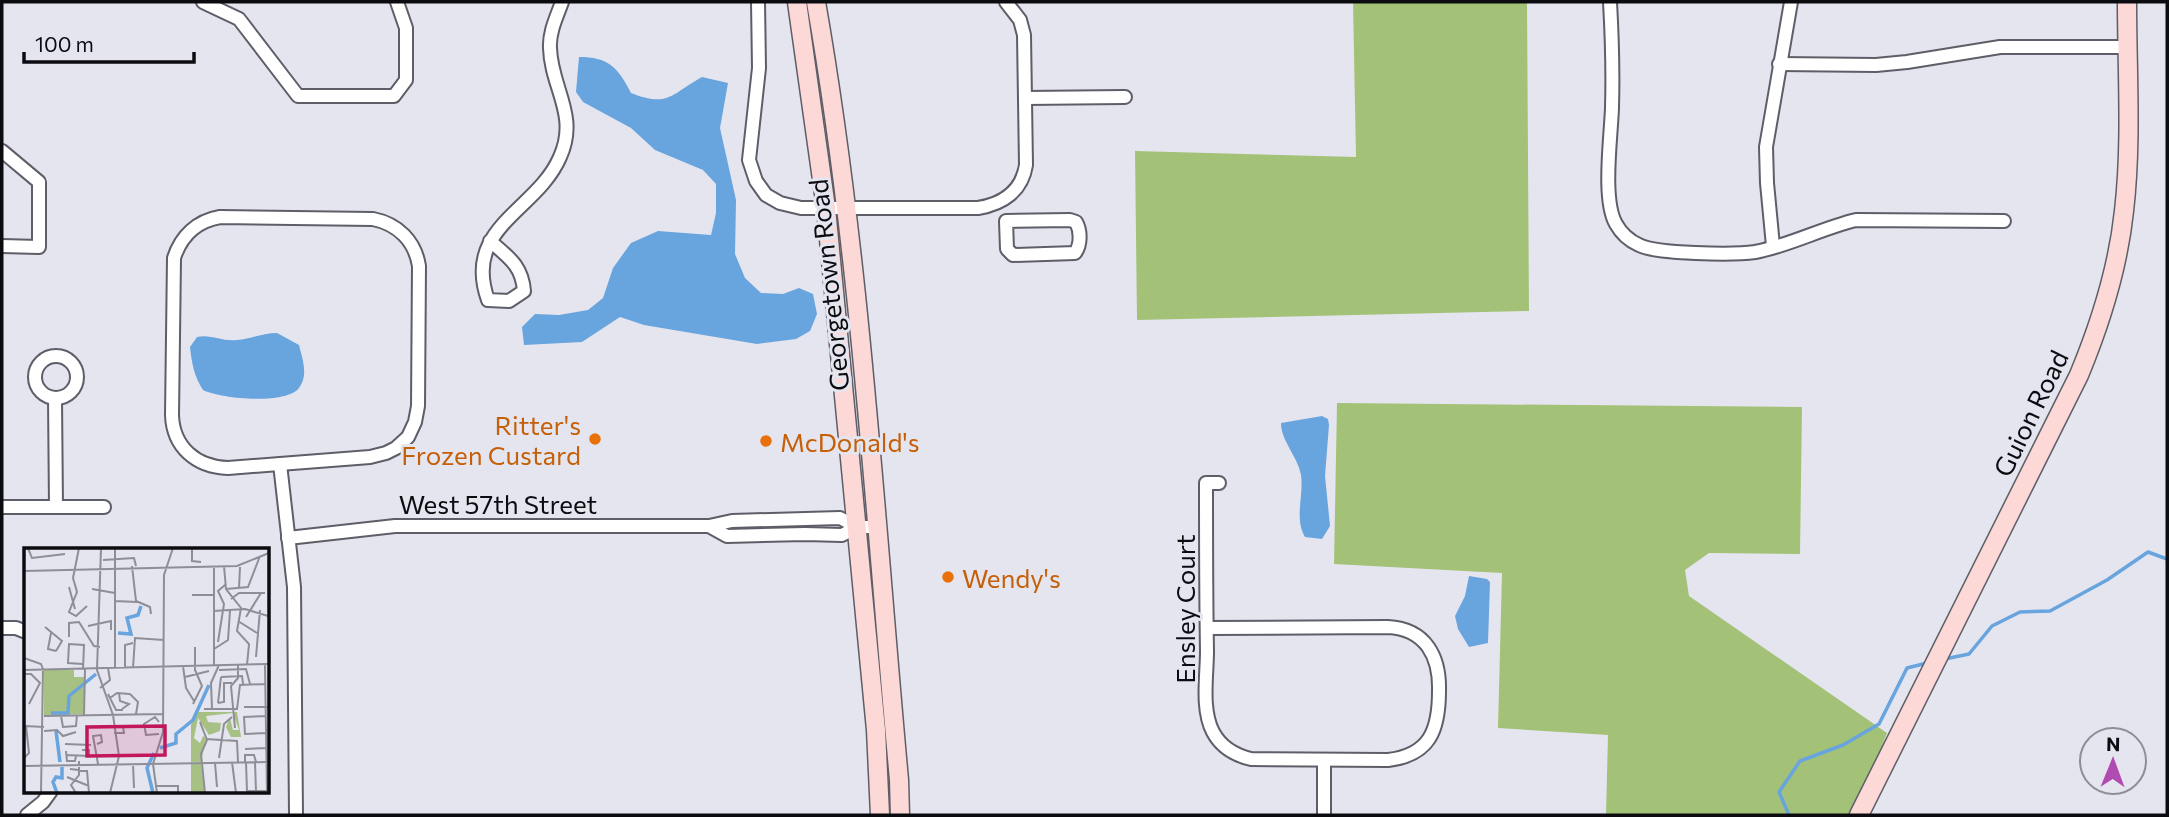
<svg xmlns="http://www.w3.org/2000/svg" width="2169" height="817" viewBox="0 0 2169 817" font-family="Commissioner,sans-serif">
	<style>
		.forest { fill: #a4c277 }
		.water { fill: #68a4de }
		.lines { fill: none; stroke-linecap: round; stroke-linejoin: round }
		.stream { stroke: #68a4de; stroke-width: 3.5 }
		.street-casing { stroke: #5e5e68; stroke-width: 16 }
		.secondary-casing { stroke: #5e5e68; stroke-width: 21 }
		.street { stroke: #fff; stroke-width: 12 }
		.secondary { stroke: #fcd8d6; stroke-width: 18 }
		.food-dot { fill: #e8710a; stroke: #e5e5f0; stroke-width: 2.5 }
		.labels { text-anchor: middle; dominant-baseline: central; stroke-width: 6; stroke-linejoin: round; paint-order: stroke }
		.street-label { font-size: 26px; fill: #0c0c10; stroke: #e5e5f0 }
		.food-label { font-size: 26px; fill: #c56008; stroke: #e5e5f0; text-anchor: start }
		.inset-river { fill: none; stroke: #68a4de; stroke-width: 3.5 }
		.inset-road { fill: none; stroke: #8e8e96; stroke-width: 2 }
		.view { fill: #c2185b; fill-opacity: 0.15; stroke: #c2185b; stroke-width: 3.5 }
		.inset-edge { fill: none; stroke: #0c0c10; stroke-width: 3.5 }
	</style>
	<rect width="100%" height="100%" fill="#e5e5f0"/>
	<g class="forest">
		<path d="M1353,2h174l2,309 -392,9 -2,-169 221,6z"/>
		<path d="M1337,403l465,4 -2,147 -91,-1 -24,17 4,26 198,137 -32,82h-249l2,-80 -110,-7 4,-155 -168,-9z"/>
	</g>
	<g class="water">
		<path d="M579,57c29,0 39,10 52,36 38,15 40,1 71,-16l26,6 -8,45 16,72 -1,54 10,24 16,15 22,1 16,-6 14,6 4,20 -7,17 -14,8 -39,5 -113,-19 -24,-8 -38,25 -58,3 -2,-18 13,-13 24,1 29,-5 15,-12 10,-30 18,-25 27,-12 53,4 5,-22v-29l-13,-14 -48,-20 -24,-22 -48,-26 -7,-10z"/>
		<path d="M277,333l22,12c3,13 10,30 0,43 -13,17 -78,11 -96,2 -9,-14 -11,-26 -13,-43l7,-10c14,-3 26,5 40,3 14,-1 25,-7 40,-7z"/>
		<path d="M1322,416l6,3 1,6 -4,51 5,50 -8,13 -17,-2c-11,-19 -1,-41 -4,-62 -3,-18 -20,-34 -20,-52z"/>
		<path d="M1469,576l18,3 3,3 -2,61 -19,4 -11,-18 -3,-13 10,-20z"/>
	</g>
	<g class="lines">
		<g class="stream">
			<path d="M1945,659l24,-5 23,-28 28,-14 30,-1 57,-31 41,-28 19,7"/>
			<path d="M1789,815l-10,-23 21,-31 43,-16 36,-21 28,-56 20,-5"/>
		</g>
		<g class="street-casing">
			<g id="street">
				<path d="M203,2l36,17 59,77h96l12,-16v-52l-9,-26"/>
				<path d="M758,2l1,66 -10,92 7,21 10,14 14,8 21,5h177c25,-4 44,-17 48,-43l-2,-130 -4,-15 -14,-18"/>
				<path d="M1610,2c2,35 3,71 2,106 -1,29 -10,92 4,116 5,9 14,17 23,21 17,9 95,10 116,7 34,-6 67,-24 101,-32l148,1"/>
				<path d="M1779,64l97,1 31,-3 93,-15h127"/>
				<path d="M1025,98l100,-1"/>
				<path d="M2,151l37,31v65l-37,-1"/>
				<path d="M220,217l153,2c25,5 42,22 46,47l-1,140 -3,16 -7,15 -12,11 -10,5 -16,4 -142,11c-32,-1 -55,-21 -56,-53l2,-157c7,-22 23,-37 46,-41z"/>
				<path d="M1070,220l6,2c5,9 5,23 -1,31l-62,2 -6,-6 -1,-28z"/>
				<path d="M490,241c18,16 32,24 34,50l-15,10 -21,-1c-26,-73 49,-89 72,-143 19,-42 -9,-69 -10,-109 -1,-16 7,-32 12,-46"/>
				<path d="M1773,246l-6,-63 -1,-36 25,-145"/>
				<circle cx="56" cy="377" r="21"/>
				<path d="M55,398l1,109"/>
				<path d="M280,464l14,123 2,228"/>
				<path d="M2,507h102"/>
				<path d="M709,526l18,10 78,-2 37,1 15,-8"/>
				<path d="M288,538l107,-12h314l23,-5 108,-3 17,9h20"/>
				<path d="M2,628h14l10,4"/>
				<path d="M1207,628l181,-1c38,2 52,30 51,64 0,39 -9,64 -51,69l-137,-1c-17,-4 -30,-12 -38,-27 -12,-23 -6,-56 -6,-81 -1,-56 -1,-112 -1,-168h13"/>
				<path d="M1324,760v55"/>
				<path d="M27,815l16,-13 8,-11"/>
			</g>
		</g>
		<g class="secondary-casing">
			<g id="secondary">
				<path d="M797,2l29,206 50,522 4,85"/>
				<path d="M816,2c45,257 59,518 83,778l1,35"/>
				<path d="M1859,815l220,-440c22,-53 39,-107 45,-164 8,-69 3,-140 3,-209"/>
			</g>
		</g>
		<use href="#street" class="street"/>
		<use href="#secondary" class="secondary"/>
	</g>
	<g class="food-dot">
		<circle cx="595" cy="439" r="7"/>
		<circle cx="766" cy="441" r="7"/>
		<circle cx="948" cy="577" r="7"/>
	</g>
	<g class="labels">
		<g class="street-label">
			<text transform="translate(828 285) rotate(-96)">Georgetown Road</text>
			<text transform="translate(2030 413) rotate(-64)">Guion Road</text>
			<text x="498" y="503">West 57th Street</text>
			<text transform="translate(1184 609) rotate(-90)">Ensley Court</text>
		</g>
		<g class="food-label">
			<text x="581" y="424" text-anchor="end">Ritter's<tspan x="581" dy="30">Frozen Custard</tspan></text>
			<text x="780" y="441">McDonald's</text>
			<text x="962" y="577">Wendy's</text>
		</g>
	</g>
	<g transform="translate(24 548)">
		<rect width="245" height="245" fill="#e5e5f0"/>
		<path d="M20,122h30v7h11l-1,37 -40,1zM172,164h41l4,25h-10l-5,-10 4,-9 3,12h6l-6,-17 -27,3 2,6 13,1 -1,8 -11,4 -11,-17 -4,20 6,5 3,-7 3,2 -5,24h-10v-37zM167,216h10l4,29h-14z" fill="#a7c083"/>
		<path class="inset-river" d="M94,85l13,1 -4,-16 11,-3 3,-9M27,165h17l1,-17 27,-22M32,183l4,31M136,200l16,-5v-9l17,-14 16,-35M33,245l-4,-11 3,-5 6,1v-11M129,245l-6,-25 7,-15"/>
		<path class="inset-road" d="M4,0l4,10 33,-4M55,0l-6,30 4,14 -8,20 7,4 11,-10M77,0l-4,122 16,45 6,41 -9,37M168,0v13l9,1M79,12l31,-2 2,8M108,18l4,35 14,6 1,7M190,18v100M200,18l2,23 15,19 -4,23 12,13 -2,21M0,23l213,-5 32,-13M45,39l6,22M215,40l1,-21M68,41l23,4M202,41l22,-2 12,-31M168,47h22M207,51l8,-6h26M91,53l22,1M189,63l32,-2 23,7M222,69l15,-24M214,73l19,12M64,78l23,-5v9M21,79l17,14 -6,10M27,85l-3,16 8,2M45,89v-14l10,-1 15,24 6,1M194,94l6,-38 -6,-13 7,-6M190,101l14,-9 2,-29M232,109l4,-47M0,110l17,6 2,5M59,116l-15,-1 1,-19 15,1 -1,24M241,117l2,128M159,118l3,22 8,13M91,120v-120M101,120v-23l8,-2M109,120l2,-30 29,2M0,122l245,-6M195,122l27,-1 4,15M0,126h7l9,9 -11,21M161,129l24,-6M197,129l21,-1 1,8M76,140l10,-8 -2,-12M95,145l1,8 9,3 -7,5M84,146l8,16h7M106,146l8,8 -2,12M86,150l7,-5 13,1M194,155l6,-1v-19h8M194,155l3,-26M169,156l9,-18 -7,-16v-23M220,159h25M180,161h33l3,-24 25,-1M188,161l-1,-26 8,-18M60,167l1,-46M20,168l119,-2M37,168l2,11 13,-1 1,-11M242,168l-22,1 1,17 21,-1M176,174l7,18 -6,14 4,39M211,180l-4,-42 7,-8v-13M20,183l13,-1 6,6 13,-4M90,185h10l-1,-6 -6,-1M135,186l-13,1 -2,-11 11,-7 4,5M182,191l31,2 1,21M41,196l26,1M73,196l5,-2 -1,-7 -8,1 5,28M221,201l21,-1M42,203l1,10h8l1,-5M42,207l23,1v-6h-7M0,210l5,-5 -3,-27 18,1M195,210l5,-34 8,-7M208,214l4,31M221,214v-7h9l2,7M222,214l1,29h20M231,214l1,29M191,215l2,24M109,216l1,24M0,218l245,-4M46,221l17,2 2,22M43,229l22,9M131,238h23v7M17,245l2,-124M52,245l-5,-8 8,-10v-14M133,245l-4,-29 10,-32 1,-157 9,-27"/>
		<path class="view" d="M141,178v29l-78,1v-29z"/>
		<rect width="245" height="245" class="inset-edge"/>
	</g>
	<rect width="2169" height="817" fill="none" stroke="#0c0c10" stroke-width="7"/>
	<g transform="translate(2113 761) rotate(1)"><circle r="33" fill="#e5e5f0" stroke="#8e8e96" stroke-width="2"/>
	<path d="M0-5L12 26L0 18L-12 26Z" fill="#b04cb1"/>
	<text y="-10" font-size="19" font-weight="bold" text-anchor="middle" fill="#0c0c10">N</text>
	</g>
	<path d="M24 52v10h170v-10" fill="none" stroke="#0c0c10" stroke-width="3.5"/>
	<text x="35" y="52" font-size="21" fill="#0c0c10" stroke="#e5e5f0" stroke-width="5" paint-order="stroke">100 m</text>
</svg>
